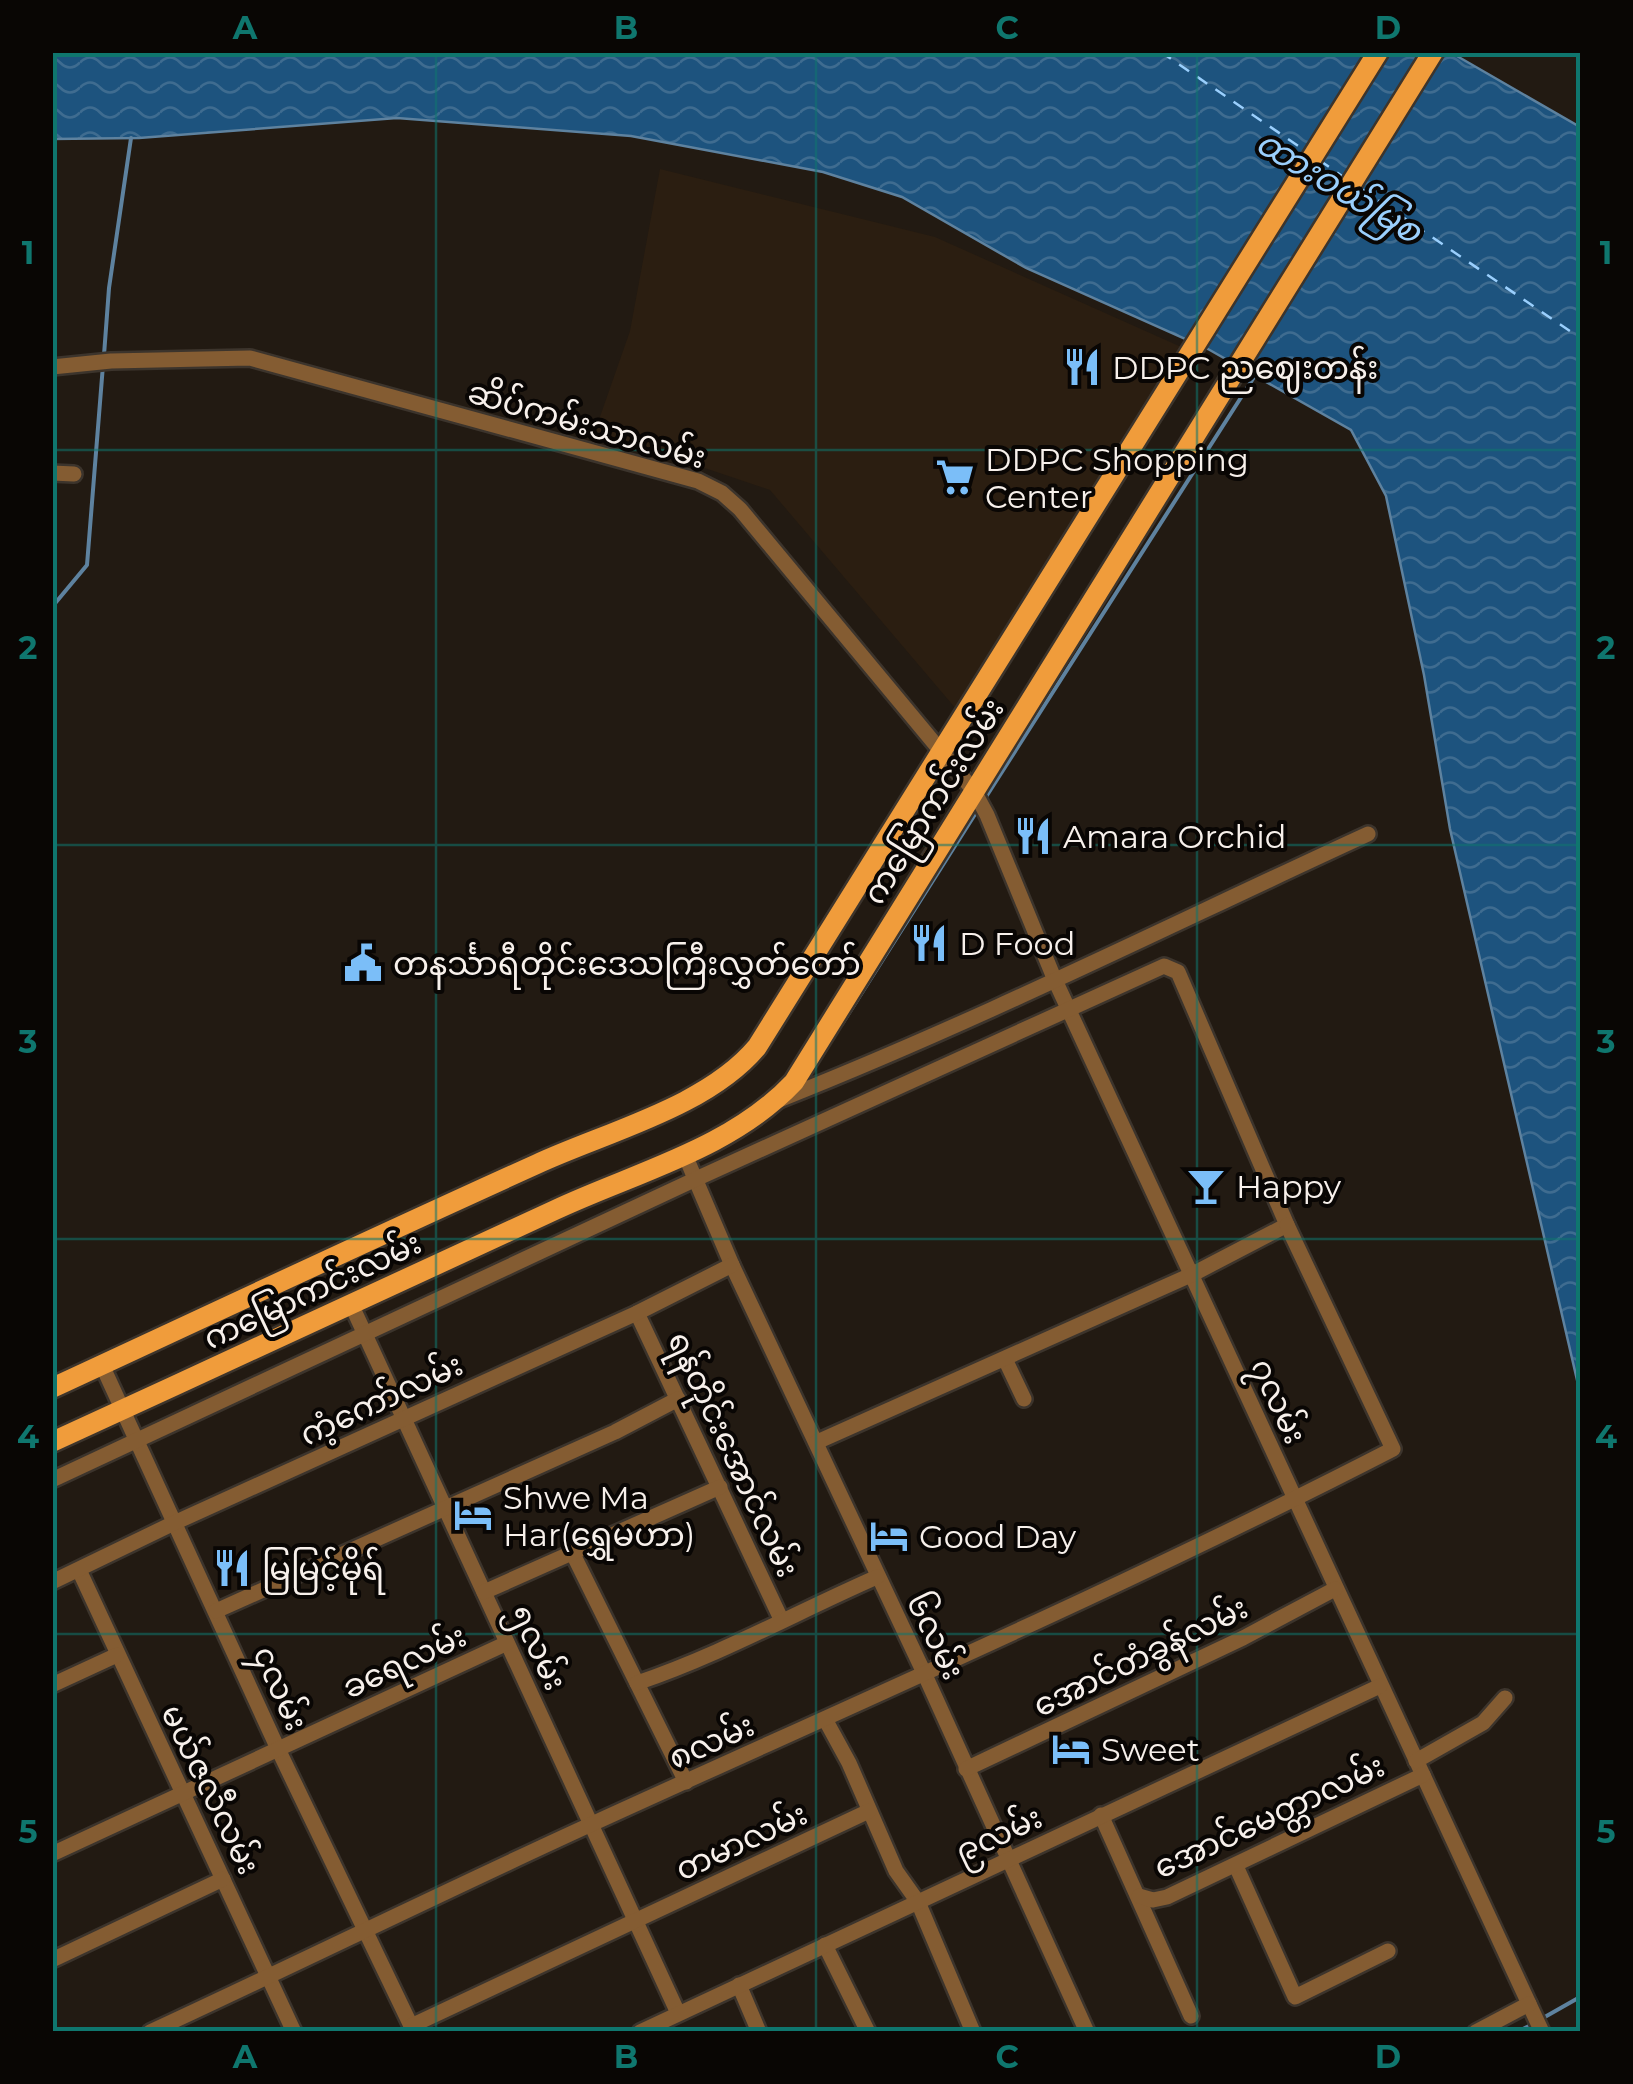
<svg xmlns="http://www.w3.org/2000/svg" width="1633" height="2084" viewBox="0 0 1633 2084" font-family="Montserrat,'Noto Sans Myanmar',sans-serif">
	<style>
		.built { fill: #2b1e11 }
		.water { fill: url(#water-waves); stroke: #5e829f; stroke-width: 2.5 }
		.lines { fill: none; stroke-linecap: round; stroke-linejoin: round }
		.stream { stroke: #5e829f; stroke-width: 4 }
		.ferry { stroke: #9acffd; stroke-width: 2.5; stroke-dasharray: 12 10; stroke-linecap: butt }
		.minor-casing { stroke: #3c342c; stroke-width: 20 }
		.major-casing { stroke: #3c342c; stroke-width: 25 }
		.minor { stroke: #845c32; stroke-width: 15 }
		.major { stroke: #f09c3b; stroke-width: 20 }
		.grid { fill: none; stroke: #0f766e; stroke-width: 2.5; stroke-opacity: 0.55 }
		.labels { text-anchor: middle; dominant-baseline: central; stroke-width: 8; stroke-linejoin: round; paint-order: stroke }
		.poi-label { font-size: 32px; fill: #f7f0eb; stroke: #090604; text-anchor: start }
		.street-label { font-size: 32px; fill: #f7f0eb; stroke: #090604 }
		.water-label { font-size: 35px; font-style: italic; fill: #9acffd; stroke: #090604 }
		.neatline { fill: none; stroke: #0f766e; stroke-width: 4 }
		.grid-label { font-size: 32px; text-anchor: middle; font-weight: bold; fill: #0f766e }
	</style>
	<defs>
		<pattern id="water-waves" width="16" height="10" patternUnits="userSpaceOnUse" patternTransform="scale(2.5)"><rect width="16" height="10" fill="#1d537e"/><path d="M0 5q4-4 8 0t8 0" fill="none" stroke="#3f6c90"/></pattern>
	</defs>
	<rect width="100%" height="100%" fill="#221a12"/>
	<path class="built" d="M660,169l275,68 262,117 -229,369 -198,-233 -175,-59 35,-100z"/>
	<path class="water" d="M1450,52l130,75v1266l-130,-564 -26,-154 -38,-179 -35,-66 -143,-81 -182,-81 -124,-71 -79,-25 -192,-36 -234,-18 -258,20 -86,1 -1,-86z"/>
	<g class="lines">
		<g class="stream">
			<path d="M104,355l5,-67 22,-150"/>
			<path d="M52,607l35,-42 16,-200"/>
			<path d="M984,800l272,-426"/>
			<path d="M842,1024l137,-216"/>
			<path d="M1543,2018l37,-21"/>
			<path d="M1517,2032l18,-9"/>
		</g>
		<g class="ferry">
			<path d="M1161,52l143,98"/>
			<path d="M1319,160l26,18"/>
			<path d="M1360,188l220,150"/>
		</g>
		<g class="minor-casing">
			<g id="minor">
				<path d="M52,367l59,-6 139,-3 448,123 24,12 18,16 234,282 13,24 67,163 488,1054"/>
				<path d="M52,473l22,1"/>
				<path d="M779,1100c200,-79 393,-176 589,-266"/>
				<path d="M685,1155l47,110 193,410 162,357"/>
				<path d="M351,1304l327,709"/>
				<path d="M637,1313l144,306"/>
				<path d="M1005,1359l19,40"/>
				<path d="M102,1365l176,384 136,283"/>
				<path d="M52,1480l644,-301 468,-213 14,6 109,253 -96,50 -374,167"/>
				<path d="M572,1552l114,230"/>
				<path d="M79,1570l215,462"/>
				<path d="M52,1582l122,-59 463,-210 95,-48"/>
				<path d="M484,1592l236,-105"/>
				<path d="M216,1611l399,-179 63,-33"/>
				<path d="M637,1683c83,-28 160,-71 240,-106"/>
				<path d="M52,1685l65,-30"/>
				<path d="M825,1719l24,44 47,108 22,31 55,130"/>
				<path d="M1416,1761l67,-38 22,-25"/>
				<path d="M966,1769l277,-131 92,-49"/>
				<path d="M1101,1815l90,201"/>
				<path d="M52,1854l455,-211"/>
				<path d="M1236,1866l59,131 93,-46"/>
				<path d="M1139,1896l14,4 14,-3 256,-122"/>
				<path d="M825,1945l43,87"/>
				<path d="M52,1960l171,-81"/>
				<path d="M739,1985l20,47"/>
				<path d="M411,2026l458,-215"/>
				<path d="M150,2032c149,-69 295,-141 444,-209 267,-122 537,-239 799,-374l-106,-224"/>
				<path d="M640,2032l740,-346"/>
				<path d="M1476,2032l53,-28"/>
			</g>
		</g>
		<g class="major-casing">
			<g id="major">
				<path d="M52,1388c162,-75 323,-151 485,-224 69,-32 170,-57 220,-117l621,-995"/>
				<path d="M52,1442c168,-77 336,-155 503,-232 81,-38 176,-61 239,-128l639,-1030"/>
			</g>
		</g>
		<use href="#minor" class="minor"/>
		<use href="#major" class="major"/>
	</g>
	<path class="grid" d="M436,52v1980M816,52v1980M1197,52v1980M52,450h1528M52,845h1528M52,1239h1528M52,1634h1528"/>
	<defs>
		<g id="restaurant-bare" transform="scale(3)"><path d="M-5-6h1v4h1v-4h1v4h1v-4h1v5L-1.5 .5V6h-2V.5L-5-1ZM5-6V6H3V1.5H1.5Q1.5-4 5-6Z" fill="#7bbef8" stroke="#090604" stroke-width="2.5" paint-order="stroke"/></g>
		<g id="supermarket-bare" transform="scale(3)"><path d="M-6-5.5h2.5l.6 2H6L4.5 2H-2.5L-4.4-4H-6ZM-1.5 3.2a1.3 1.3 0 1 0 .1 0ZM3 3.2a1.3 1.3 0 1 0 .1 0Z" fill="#7bbef8" stroke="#090604" stroke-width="2.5" paint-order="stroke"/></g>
		<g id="civic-bare" transform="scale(3)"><path d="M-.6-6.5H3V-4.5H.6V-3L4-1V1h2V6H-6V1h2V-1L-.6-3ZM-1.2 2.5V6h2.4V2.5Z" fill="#7bbef8" stroke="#090604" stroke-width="2.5" paint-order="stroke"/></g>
		<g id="bar-bare" transform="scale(3)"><path d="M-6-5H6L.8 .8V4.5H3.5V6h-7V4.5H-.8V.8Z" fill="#7bbef8" stroke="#090604" stroke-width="2.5" paint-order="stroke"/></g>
		<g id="hotel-bare" transform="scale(3)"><path d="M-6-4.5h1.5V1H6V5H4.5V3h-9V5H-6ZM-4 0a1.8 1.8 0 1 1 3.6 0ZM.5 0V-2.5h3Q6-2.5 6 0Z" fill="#7bbef8" stroke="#090604" stroke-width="2.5" paint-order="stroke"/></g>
	</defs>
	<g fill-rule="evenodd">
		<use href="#restaurant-bare" x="1082" y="367"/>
		<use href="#supermarket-bare" x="955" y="477"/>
		<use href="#restaurant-bare" x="1033" y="836"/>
		<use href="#restaurant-bare" x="929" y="943"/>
		<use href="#civic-bare" x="363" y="963"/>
		<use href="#bar-bare" x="1206" y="1186"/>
		<use href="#hotel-bare" x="473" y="1515"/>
		<use href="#hotel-bare" x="889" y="1536"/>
		<use href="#restaurant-bare" x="232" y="1568"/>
		<use href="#hotel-bare" x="1071" y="1749"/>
	</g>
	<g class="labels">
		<g class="poi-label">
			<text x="1112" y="367">DDPC ညဈေးတန်း</text>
			<text x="985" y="459">DDPC Shopping<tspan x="985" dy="37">Center</tspan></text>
			<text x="1063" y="836">Amara Orchid</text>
			<text x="959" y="943">D Food</text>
			<text x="393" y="963">တနင်္သာရီတိုင်းဒေသကြီးလွှတ်တော်</text>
			<text x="1236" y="1186">Happy</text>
			<text x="503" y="1497">Shwe Ma<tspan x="503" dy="37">Har(‌‌ရွှေမဟာ)</tspan></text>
			<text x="919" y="1536">Good Day</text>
			<text x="262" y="1568">မြမြင့်မိုရ်</text>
			<text x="1101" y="1749">Sweet</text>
		</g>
		<g class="street-label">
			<text transform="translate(587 424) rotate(16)">ဆိပ်ကမ်းသာလမ်း</text>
			<text transform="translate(933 801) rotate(-58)">ကမြောကင်းလမ်း</text>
			<text transform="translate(312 1290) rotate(-25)">ကမြောကင်းလမ်း</text>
			<text transform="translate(381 1399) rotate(-25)">ကံ့ကော်လမ်း</text>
			<text transform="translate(1279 1401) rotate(65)">၇လမ်း</text>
			<text transform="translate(734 1454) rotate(65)">ရန်တိုင်းအောင်လမ်း</text>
			<text transform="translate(936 1636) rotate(64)">၆လမ်း</text>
			<text transform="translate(539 1647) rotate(65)">၅လမ်း</text>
			<text transform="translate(1140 1656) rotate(-26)">အောင်တံခွန်လမ်း</text>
			<text transform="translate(404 1661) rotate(-25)">ခရေလမ်း</text>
			<text transform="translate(281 1688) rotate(66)">၄လမ်း</text>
			<text transform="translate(711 1741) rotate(-24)">၈လမ်း</text>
			<text transform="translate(211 1789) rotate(64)">မယ်ဇလီလမ်း</text>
			<text transform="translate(1269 1816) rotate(-25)">အောင်မေတ္တာလမ်း</text>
			<text transform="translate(998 1834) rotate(-25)">၉လမ်း</text>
			<text transform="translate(741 1841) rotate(-25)">တမာလမ်း</text>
		</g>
		<g class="water-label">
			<text transform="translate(1339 186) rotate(31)">ထားဝယ်မြစ</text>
		</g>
	</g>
	<rect width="1633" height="2084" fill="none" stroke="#090604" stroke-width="110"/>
	<rect x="55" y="55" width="1523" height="1974" class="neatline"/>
	<g class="grid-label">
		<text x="245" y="39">A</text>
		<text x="626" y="39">B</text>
		<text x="1007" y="39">C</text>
		<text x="1388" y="39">D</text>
		<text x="28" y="264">1</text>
		<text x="1606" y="264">1</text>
		<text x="28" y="659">2</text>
		<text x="1606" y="659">2</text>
		<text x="28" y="1053">3</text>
		<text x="1606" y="1053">3</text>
		<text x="28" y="1448">4</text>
		<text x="1606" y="1448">4</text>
		<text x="28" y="1843">5</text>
		<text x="1606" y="1843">5</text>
		<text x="245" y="2068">A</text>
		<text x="626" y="2068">B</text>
		<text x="1007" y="2068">C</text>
		<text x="1388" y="2068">D</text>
	</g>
</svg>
